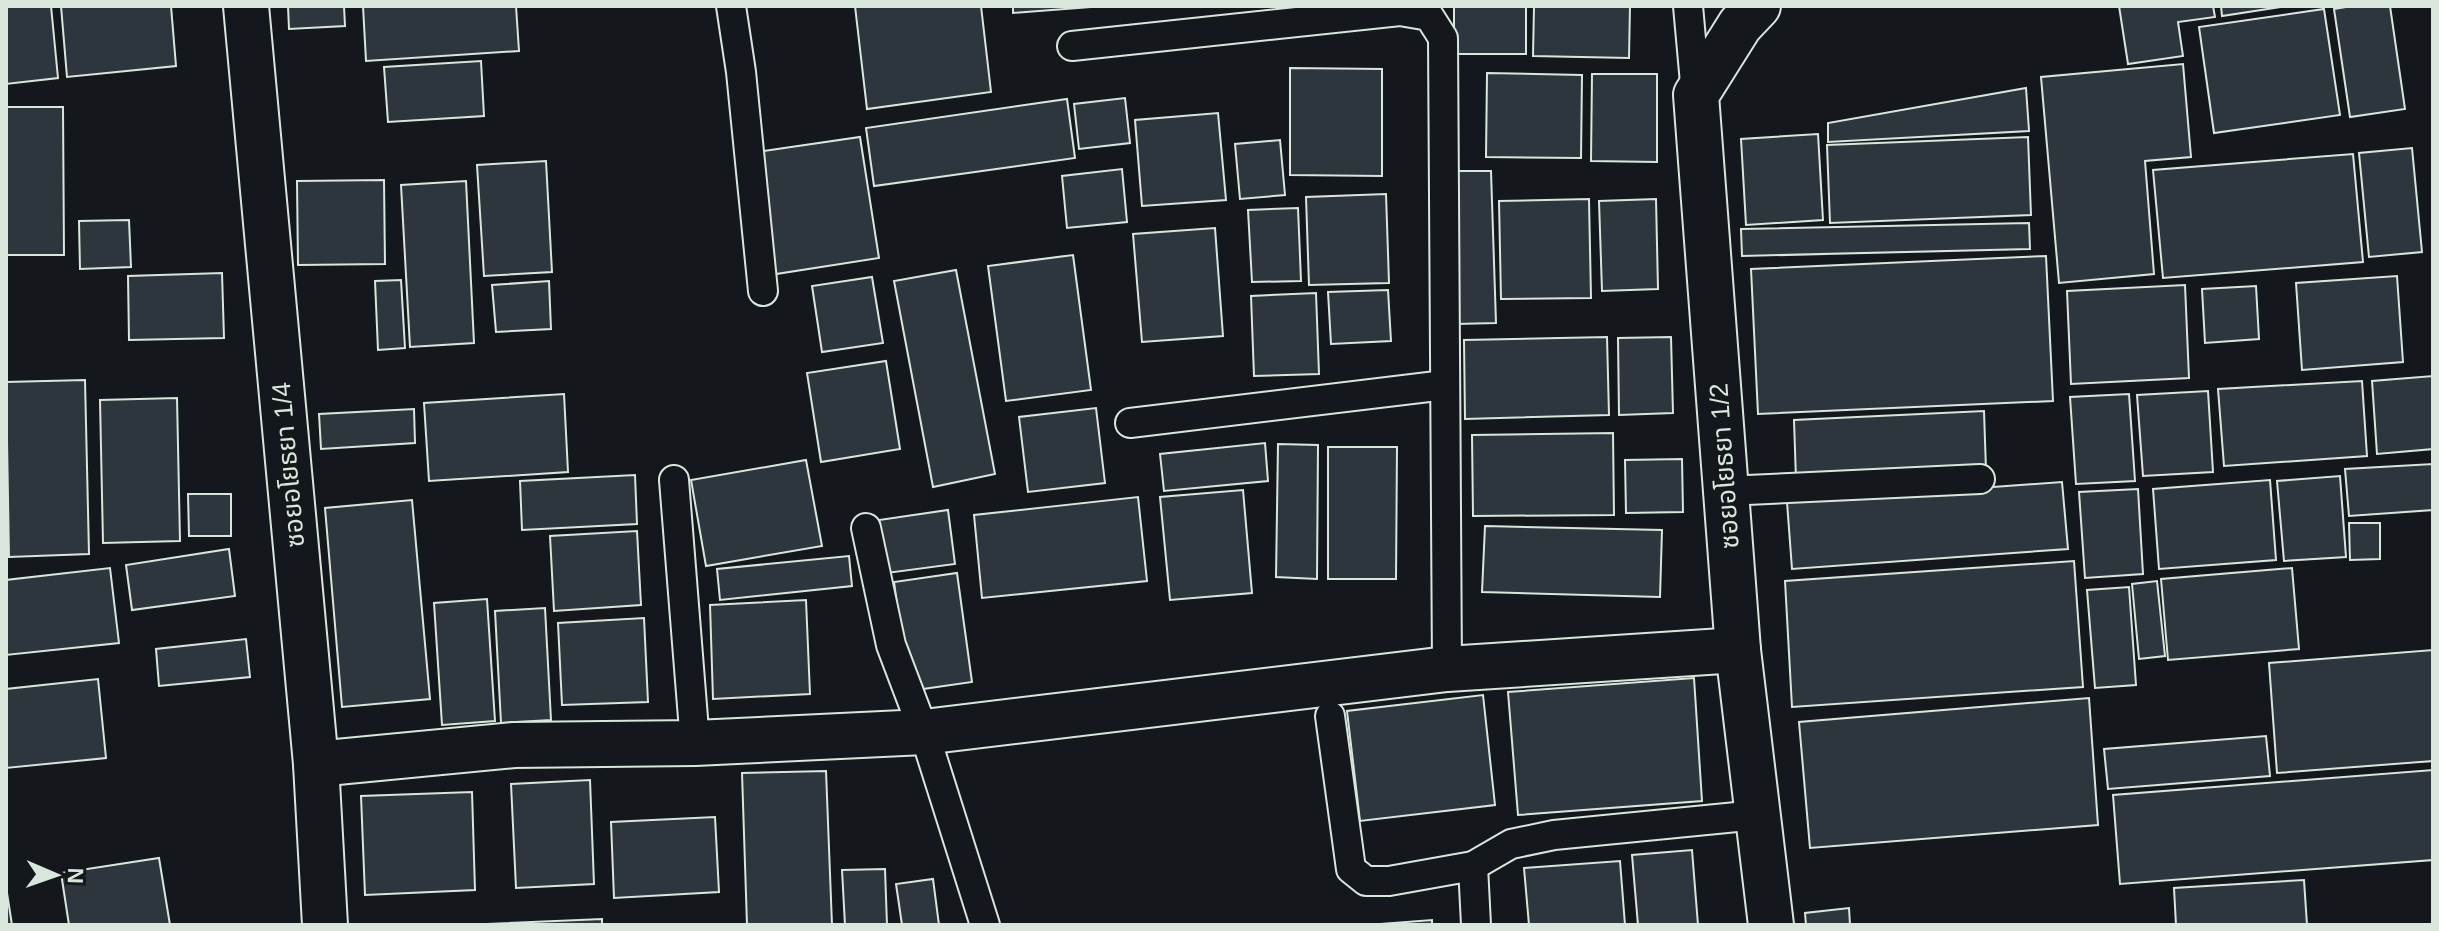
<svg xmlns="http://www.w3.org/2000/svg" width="2439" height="931" viewBox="0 0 2439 931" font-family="Arial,'Noto Sans Thai',sans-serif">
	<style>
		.building { fill: #2c363c; stroke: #d8e6dc; stroke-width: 2 }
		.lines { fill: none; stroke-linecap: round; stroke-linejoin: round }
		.lane-casing { stroke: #d8e6dc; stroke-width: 32 }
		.street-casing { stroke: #d8e6dc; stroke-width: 48 }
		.lane { stroke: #14181c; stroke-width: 28 }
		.street { stroke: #14181c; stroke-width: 44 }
		.labels { text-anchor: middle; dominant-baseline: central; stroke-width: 6; stroke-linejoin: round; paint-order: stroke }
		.street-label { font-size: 26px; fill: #d8e6dc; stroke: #14181c }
	</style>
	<rect width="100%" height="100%" fill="#14181c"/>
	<g class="building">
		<path d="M6,6h45l7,72 -52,6z"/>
		<path d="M61,6h110l5,60 -109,11z"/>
		<path d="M288,6h56l1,20 -56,3z"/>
		<path d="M363,6h153l3,45 -153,10z"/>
		<path d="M855,6h126l10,86 -124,17z"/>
		<path d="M1013,6h91l-91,7z"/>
		<rect x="1454" y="6" width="72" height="48"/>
		<path d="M1534,6h96l-1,52 -96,-2z"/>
		<path d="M2119,6h94l2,11 -37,5 5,34 -55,8z"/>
		<path d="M2221,6h66l-65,10z"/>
		<path d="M2352,6h38l15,103 -55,8 -16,-108z"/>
		<path d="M2324,9l16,106 -126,18 -15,-106z"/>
		<path d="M481,61l3,55 -96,6 -4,-55z"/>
		<path d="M2183,64l8,93 -46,4 9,113 -95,9 -18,-206z"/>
		<path d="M1290,68l92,1v107l-92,-1z"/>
		<path d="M1487,73l95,2 -1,83 -95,-1z"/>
		<path d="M1592,74h65v88l-66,-1z"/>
		<path d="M2026,88l3,43 -201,11v-19z"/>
		<path d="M1125,98l5,45 -51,6 -5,-45z"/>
		<path d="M1067,99l8,59 -201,28 -8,-58z"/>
		<path d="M6,107h57l1,148h-58z"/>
		<path d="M1218,113l8,87 -84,6 -7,-86z"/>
		<path d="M1818,134l5,86 -77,5 -5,-86z"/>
		<path d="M860,137l19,121 -103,16 -19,-122z"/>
		<path d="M2028,137l3,78 -201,8 -3,-78z"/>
		<path d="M1280,140l5,55 -45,4 -5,-55z"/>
		<path d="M2412,148l10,104 -53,5 -10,-104z"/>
		<path d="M2353,154l10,108 -200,16 -10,-108z"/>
		<path d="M546,161l6,111 -68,4 -7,-111z"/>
		<path d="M1122,169l5,53 -60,6 -5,-52z"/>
		<path d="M1451,171h40l5,152 -40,1z"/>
		<path d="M384,180l1,84 -87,1 -1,-84z"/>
		<path d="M466,181l8,162 -64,4 -9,-162z"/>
		<path d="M1386,194l3,89 -80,2 -3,-88z"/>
		<path d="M1589,199l2,99 -90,1 -2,-98z"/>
		<path d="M1656,199l2,90 -56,2 -3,-90z"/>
		<path d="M1298,208l3,73 -49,1 -4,-72z"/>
		<path d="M129,220l2,47 -51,2 -1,-48z"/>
		<path d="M2029,223l1,26 -288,7 -1,-27z"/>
		<path d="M1215,228l8,108 -81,6 -9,-108z"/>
		<path d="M1073,255l18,135 -85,11 -18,-135z"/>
		<path d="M2046,256l7,145 -295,13 -7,-145z"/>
		<path d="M956,270l39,204 -62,13 -39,-206z"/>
		<path d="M222,273l2,65 -95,2 -1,-64z"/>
		<path d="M2397,276l6,86 -101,8 -6,-87z"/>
		<path d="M872,277l11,66 -61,9 -10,-66z"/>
		<path d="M401,280l4,68 -27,2 -3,-69z"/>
		<path d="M549,281l2,48 -55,3 -4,-47z"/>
		<path d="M2185,285l4,93 -118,6 -4,-93z"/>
		<path d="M2256,286l3,53 -54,4 -3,-54z"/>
		<path d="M1388,290l3,51 -60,3 -3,-52z"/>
		<path d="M1316,293l3,81 -65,2 -3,-80z"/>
		<path d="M1607,337l2,78 -144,4 -1,-79z"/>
		<path d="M1671,337l2,76 -54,2 -1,-77z"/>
		<path d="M886,361l14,88 -79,13 -14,-89z"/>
		<path d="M2433,376v73l-56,5 -5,-73z"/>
		<path d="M85,380l4,174 -80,3 -3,-175z"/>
		<path d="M2362,381l5,75 -143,10 -6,-77z"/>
		<path d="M2208,391l5,81 -70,4 -6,-81z"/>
		<path d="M564,394l4,78 -139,9 -5,-78z"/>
		<path d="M2129,394l6,87 -59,3 -6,-87z"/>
		<path d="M177,398l3,143 -77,2 -3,-143z"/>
		<path d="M1096,408l9,75 -77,9 -9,-75z"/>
		<path d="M414,409l1,34 -94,6 -2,-35z"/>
		<path d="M1984,411l2,59 -190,10 -2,-60z"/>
		<path d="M1613,433l1,82 -141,1 -1,-81z"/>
		<path d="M1265,443l3,38 -104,10 -4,-37z"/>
		<path d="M1278,444l40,1 -1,134 -41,-2z"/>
		<path d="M1328,447h69l-1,132h-68z"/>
		<path d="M1682,459l1,53 -57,1 -1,-53z"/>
		<path d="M806,460l16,86 -116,20 -15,-86z"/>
		<path d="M2433,464v46l-84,6 -4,-47z"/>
		<path d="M635,475l2,49 -115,6 -2,-49z"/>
		<path d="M2340,476l6,81 -62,4 -7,-80z"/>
		<path d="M2270,480l6,80 -117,9 -6,-80z"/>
		<path d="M2062,482l6,67 -276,20 -5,-67z"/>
		<path d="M2138,489l5,85 -58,4 -6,-86z"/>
		<path d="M1243,490l9,103 -82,7 -10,-103z"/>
		<path d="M188,494h43v42h-42z"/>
		<path d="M1138,497l9,84 -165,17 -8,-83z"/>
		<path d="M412,500l18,199 -88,8 -17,-199z"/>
		<path d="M948,510l7,54 -68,9 -8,-53z"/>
		<path d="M2349,523h31v36l-30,1z"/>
		<path d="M1485,526l177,4 -2,67 -178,-5z"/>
		<path d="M637,531l4,74 -87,6 -4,-75z"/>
		<path d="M229,549l6,47 -103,14 -6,-45z"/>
		<path d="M849,556l3,30 -132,14 -3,-31z"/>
		<path d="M2074,561l9,126 -291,20 -7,-126z"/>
		<path d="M110,568l9,75 -113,12v-75z"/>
		<path d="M2292,568l7,81 -131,11 -7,-81z"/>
		<path d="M957,573l15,109 -63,9 -15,-109z"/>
		<path d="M2157,581l8,75 -26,3 -7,-75z"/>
		<path d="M2129,587l7,98 -41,3 -8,-98z"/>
		<path d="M487,599l8,122 -53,4 -8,-122z"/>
		<path d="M806,600l4,94 -97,5 -3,-94z"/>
		<path d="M545,608l6,112 -50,3 -6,-112z"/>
		<path d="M644,618l4,84 -86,3 -4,-82z"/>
		<path d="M246,639l4,38 -91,9 -3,-37z"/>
		<path d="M2433,650v111l-156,12 -8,-110z"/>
		<path d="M1694,678l8,123 -184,14 -10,-123z"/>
		<path d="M98,679l8,79 -100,10v-79z"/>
		<path d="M1483,695l12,110 -135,16 -13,-110z"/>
		<path d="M2089,698l9,127 -288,23 -11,-126z"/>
		<path d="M2266,736l4,40 -162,13 -4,-40z"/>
		<path d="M2433,770v90l-313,24 -7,-89z"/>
		<path d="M826,771l6,154h-85l-5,-152z"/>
		<path d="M590,780l4,104 -78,4 -5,-104z"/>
		<path d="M472,792l3,98 -110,5 -4,-99z"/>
		<path d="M715,817l4,75 -105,6 -3,-76z"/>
		<path d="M1692,850l6,75h-60l-6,-70z"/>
		<path d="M159,858l11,67h-101l-8,-52z"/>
		<path d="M1620,861l5,64h-96l-5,-57z"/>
		<path d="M885,869l2,56h-42l-3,-55z"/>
		<path d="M933,879l6,46h-37l-6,-41z"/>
		<path d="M2304,880l3,45h-131l-2,-37z"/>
		<path d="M6,893h1l5,32h-6z"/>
		<path d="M1849,908l1,17h-44l-1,-12z"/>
		<path d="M602,919v6h-114v-1z"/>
		<path d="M1432,920v5h-65z"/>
	</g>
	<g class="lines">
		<g class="lane-casing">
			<g id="lane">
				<path d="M731,6l10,66 22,219"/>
				<path d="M1688,6l8,88"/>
				<path d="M1072,46l328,-35 29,5 14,22 4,631"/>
				<path d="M1130,423l315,-38"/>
				<path d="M674,480l21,263"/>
				<path d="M1725,491l255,-12"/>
				<path d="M866,528l25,117 33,87 61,193"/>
				<path d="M1330,716l21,153 15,12h23l84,-15 38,-22 43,-9 203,-20"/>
				<path d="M1473,866l3,59"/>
			</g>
		</g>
		<g class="street-casing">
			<g id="street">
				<path d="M246,6l70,758 9,161"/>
				<path d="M1758,6l-18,19 -44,70 42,555 33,275"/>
				<path d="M316,764l198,-19 181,-2 229,-11 523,-63 291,-19"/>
			</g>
		</g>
		<use href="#lane" class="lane"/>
		<use href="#street" class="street"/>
	</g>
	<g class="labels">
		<g class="street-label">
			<text transform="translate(288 465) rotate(-95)">ซอยอโยธยา 1/4</text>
			<text transform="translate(1724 466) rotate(-94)">ซอยอโยธยา 1/2</text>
		</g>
	</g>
	<rect width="2439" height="931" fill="none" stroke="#d8e6dc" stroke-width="16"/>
	<g transform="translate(56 875) rotate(92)" stroke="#14181c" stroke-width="6" paint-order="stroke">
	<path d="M0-6L14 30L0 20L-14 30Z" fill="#d8e6dc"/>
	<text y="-12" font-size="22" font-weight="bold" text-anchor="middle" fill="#d8e6dc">N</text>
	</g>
</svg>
